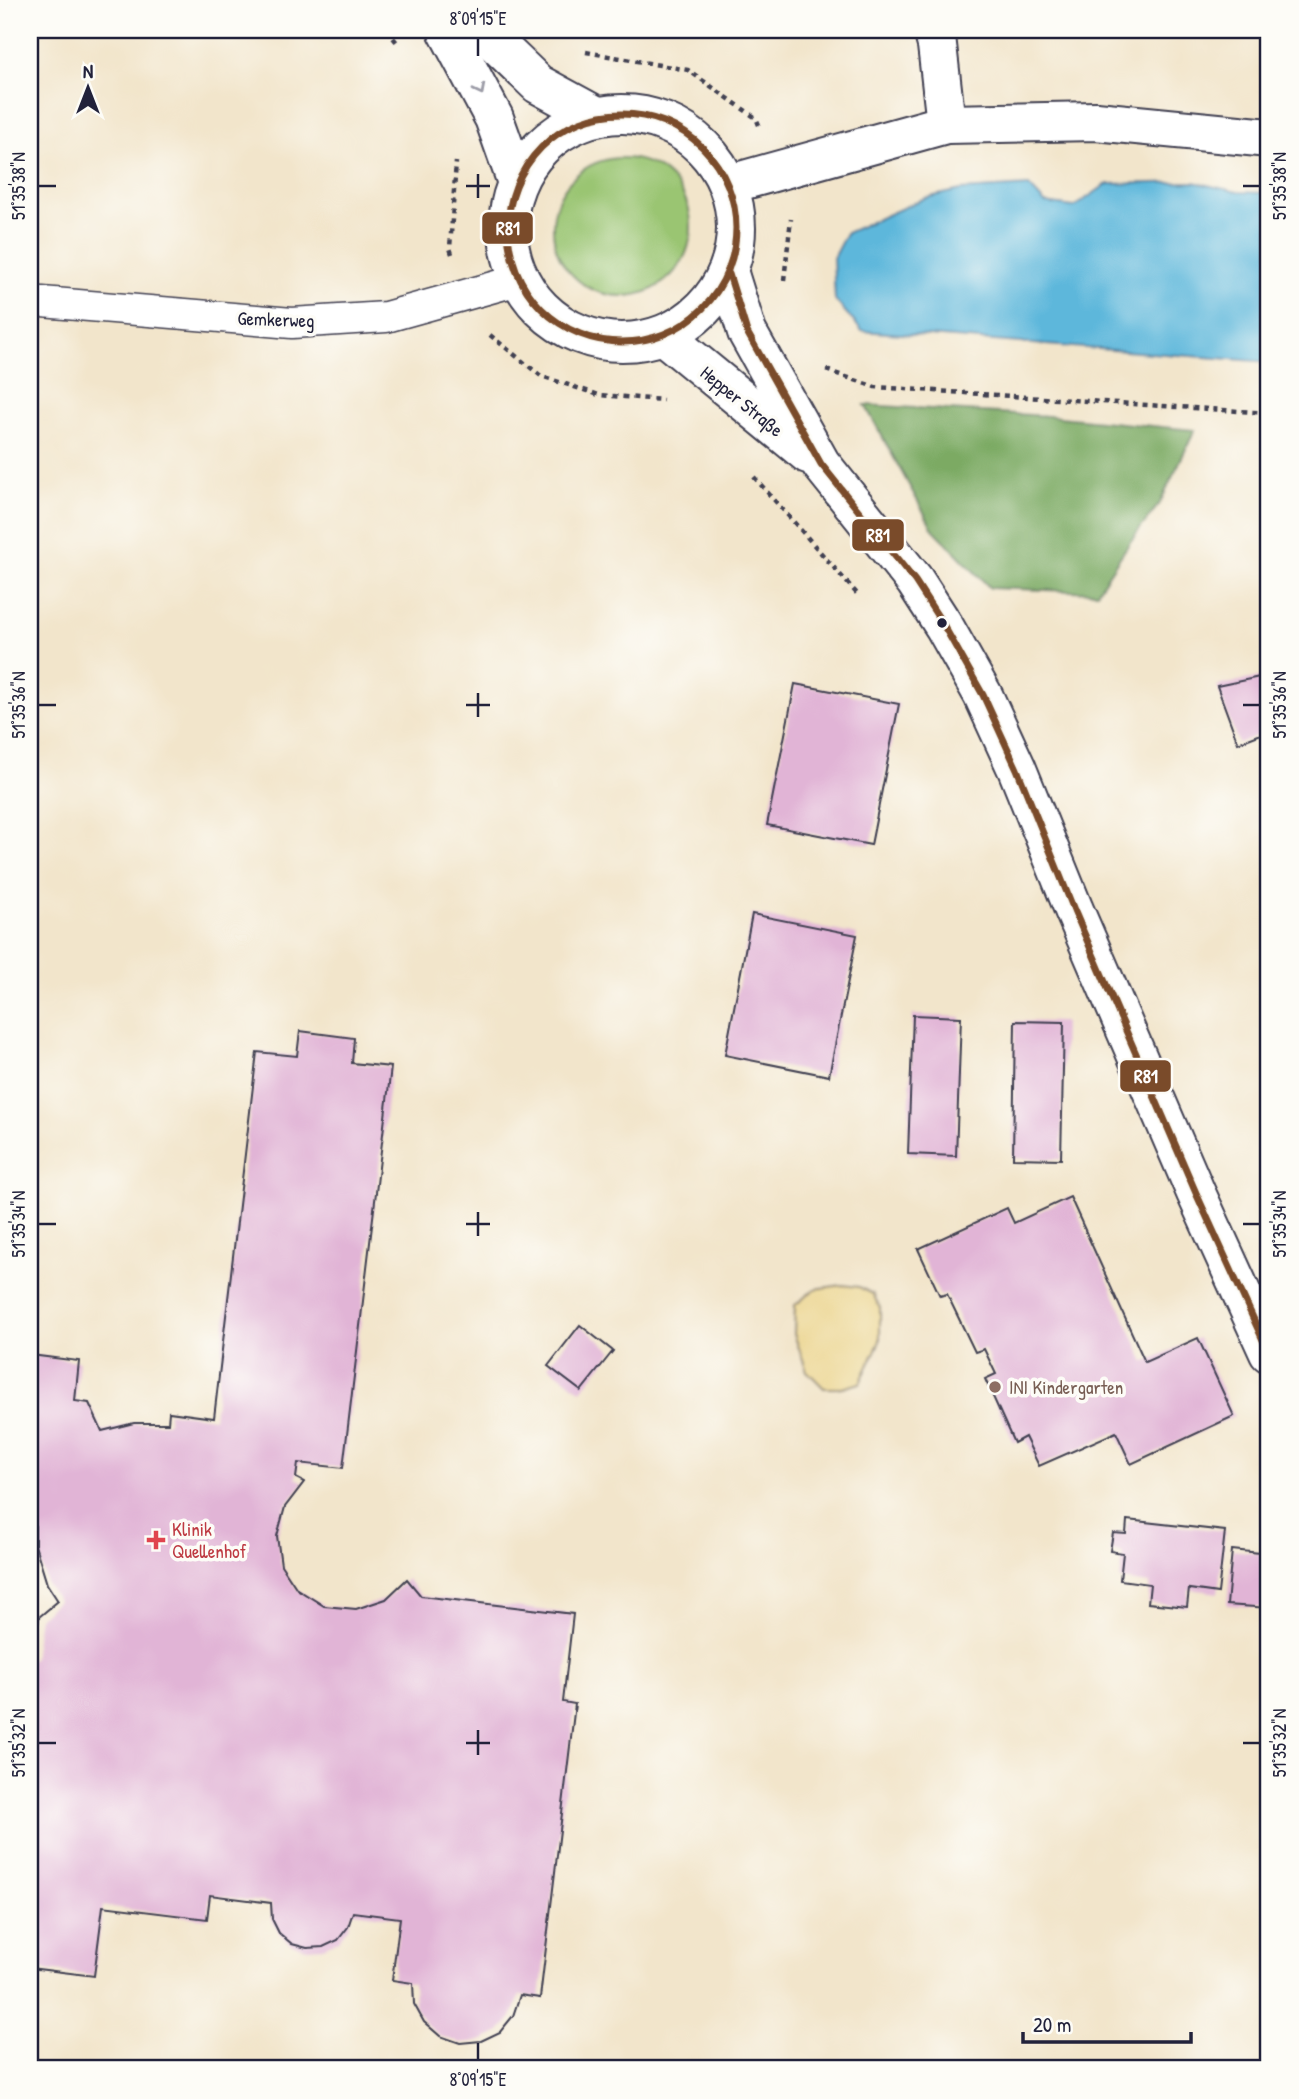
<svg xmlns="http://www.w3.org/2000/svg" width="1299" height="2099" viewBox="0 0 1299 2099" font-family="'Patrick Hand',sans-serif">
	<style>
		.green { fill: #9ac572; stroke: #5e7456; stroke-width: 2 }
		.forest { fill: #7baa64; stroke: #4e6650; stroke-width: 2 }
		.sand { fill: #eeda9e; stroke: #887e6c; stroke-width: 2 }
		.water { fill: #5db7db; stroke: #406c8b; stroke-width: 2 }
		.building { fill: #e1b4d6 }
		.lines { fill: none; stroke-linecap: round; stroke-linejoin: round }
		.service-casing { stroke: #413f51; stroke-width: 33 }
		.minor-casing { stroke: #413f51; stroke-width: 42 }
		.tertiary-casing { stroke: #413f51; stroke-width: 42 }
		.path { stroke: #413f51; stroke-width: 4.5; stroke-dasharray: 5 5; stroke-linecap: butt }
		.service { stroke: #fff; stroke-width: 30 }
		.minor { stroke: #fff; stroke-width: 38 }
		.tertiary { stroke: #fff; stroke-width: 38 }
		.bus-1-casing { stroke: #fdfcf7; stroke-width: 12 }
		.bus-1 { stroke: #7a4b2a; stroke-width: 7 }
		.oneway { stroke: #9c9ca7 }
		.ticks { fill: none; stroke: #22223b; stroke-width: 2.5 }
		.bus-dot { fill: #22223b; stroke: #fdfcf7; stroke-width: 2.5 }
		.education-dot { fill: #8d6e63; stroke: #fdfcf7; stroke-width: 2.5 }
		.health-dot { fill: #e0444e; stroke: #fdfcf7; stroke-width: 2.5 }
		.labels { text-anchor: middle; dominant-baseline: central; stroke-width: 7; stroke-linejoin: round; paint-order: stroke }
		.street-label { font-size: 19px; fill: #22223b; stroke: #fdfcf7 }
		.education-label { font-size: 19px; fill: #785e54; stroke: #fdfcf7; text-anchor: start }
		.health-label { font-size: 19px; fill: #be3a42; stroke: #fdfcf7; text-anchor: start }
		.line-badge { stroke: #fdfcf7; stroke-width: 2.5 }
		.badge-label { font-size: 19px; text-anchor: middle; font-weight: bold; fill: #fff }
		.neatline { fill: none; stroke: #22223b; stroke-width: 2.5 }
		.ticks-label { font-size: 18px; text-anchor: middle; fill: #22223b }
	</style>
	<rect width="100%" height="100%" fill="#fdfcf7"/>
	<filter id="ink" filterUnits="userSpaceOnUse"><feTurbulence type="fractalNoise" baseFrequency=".0143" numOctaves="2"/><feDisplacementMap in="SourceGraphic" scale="14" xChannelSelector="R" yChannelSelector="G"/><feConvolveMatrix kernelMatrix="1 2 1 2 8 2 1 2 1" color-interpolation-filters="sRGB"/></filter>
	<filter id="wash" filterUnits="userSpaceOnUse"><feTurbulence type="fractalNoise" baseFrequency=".00686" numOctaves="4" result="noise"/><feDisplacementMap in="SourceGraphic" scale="28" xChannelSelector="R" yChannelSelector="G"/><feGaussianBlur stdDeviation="1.57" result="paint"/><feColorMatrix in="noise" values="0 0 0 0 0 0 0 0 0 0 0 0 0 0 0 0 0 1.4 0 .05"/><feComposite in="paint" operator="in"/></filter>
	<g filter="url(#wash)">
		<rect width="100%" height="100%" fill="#f2e5cb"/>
		<circle class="green" cx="622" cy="227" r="69"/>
		<path class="forest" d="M865,405l184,11 146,14 -35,73 -30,39 -33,50 -107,-4 -57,-59z"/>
		<path class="sand" d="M842,1285l17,2 14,7 7,14v33l-20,42 -17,5h-19l-17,-17 -13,-37 1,-29 20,-16z"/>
		<path class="water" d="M1194,182l44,10 31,1v169l-407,-31 -27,-31 -2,-42 13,-25 79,-35 36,-8 68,-4 16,17 29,4 33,-23z"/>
		<g id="blocks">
			<g class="building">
				<path d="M1269,675v56l-31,12 -21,-57z"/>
				<path d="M795,684l104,20 -28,141 -104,-20z"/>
				<path d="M752,914l105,21 -28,141 -104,-21z"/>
				<path d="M913,1015l48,2 -5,139 -48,-2z"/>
				<path d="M1015,1021l49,1 -3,137 -48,-1z"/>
				<path d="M300,1031l54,7 -2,25 39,4 -48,401 -45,-5 -2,15 8,4 -19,25 -8,29 4,29 16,24 27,17 32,3 30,-10 21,-20 14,17 152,18 -10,88 12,2 -35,294 -20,-3 -7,21 -13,16 -19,9 -21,2 -20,-7 -16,-14 -10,-18 -1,-21 -21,-3 8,-62 -47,-6 -5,15 -10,13 -15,7 -16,1 -15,-4 -13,-11 -7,-14 -1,-16 -61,-8 -3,24 -104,-13 -9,70 -64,-8v-309l3,1 6,-43 19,-16 -11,-17 -12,-39v-21h-2l4,-33 -7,-1v-135l49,6 -4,40 14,2 13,28 32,-8h34l1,-11 45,6 43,-366 40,4z"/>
				<path d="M1070,1197l75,165 53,-24 36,78 -103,48 -15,-32 -77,34 -14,-29 -11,6 -29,-64 11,-5 -12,-25 -9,3 -28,-58 -7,2 -22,-47 89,-41 7,15z"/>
				<path d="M580,1325l33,26 -32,40 -33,-25z"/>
				<path d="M1127,1520l98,11 -7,62 -29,-4 -2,18 -39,-4 2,-19 -30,-4 3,-27 -13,-2 3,-18 13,1z"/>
				<path d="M1232,1550l37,4v54l-42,-3z"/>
			</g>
		</g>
	</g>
	<g filter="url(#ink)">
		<use href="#blocks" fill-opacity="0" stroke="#413f51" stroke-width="2"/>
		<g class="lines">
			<g class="service-casing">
				<path id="service" d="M30,301l262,22 94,-6 133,-37"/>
			</g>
			<g class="minor-casing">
				<g id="minor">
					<path d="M933,30l4,15 9,79"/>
					<path d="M730,184l216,-60 150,-3 173,17"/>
				</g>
			</g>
			<g class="tertiary-casing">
				<g id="tertiary">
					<path d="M447,30l47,88 22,62"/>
					<path d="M482,30l56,54 57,31"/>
					<circle cx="622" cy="228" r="114"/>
					<path d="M729,274l18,58 74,132 94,117 29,45 39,69 34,74 57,141 122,283 73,160"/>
					<path d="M664,336l144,118"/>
				</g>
			</g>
			<g class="path">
				<path d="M387,30l12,15"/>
				<path d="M586,52l102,18 68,48 3,7"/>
				<path d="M452,254l-2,-6 6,-86"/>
				<path d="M784,280l7,-61"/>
				<path d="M490,335l51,41 58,19 64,5"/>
				<path d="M826,370l49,17 394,26"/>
				<path d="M754,477l105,119"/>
			</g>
			<use href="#service" class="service"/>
			<use href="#minor" class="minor"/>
			<use href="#tertiary" class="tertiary"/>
			<g class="bus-1-casing">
				<g id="bus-1">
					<circle cx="622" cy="228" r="114"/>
					<path d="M729,274l18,58 74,132 94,117 29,45 39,69 34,74 57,141 122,283 73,160"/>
				</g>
			</g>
			<use href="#bus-1" class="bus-1"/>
		</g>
		<defs><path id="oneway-chevron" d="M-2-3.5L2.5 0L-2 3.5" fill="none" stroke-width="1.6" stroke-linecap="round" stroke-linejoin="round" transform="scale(1.75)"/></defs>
		<use class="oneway" href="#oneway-chevron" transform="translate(480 90) rotate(63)"/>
	</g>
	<path class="ticks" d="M478,38v18M478,174v24M38,186h18M466,186h24M1243,186h17M478,693v24M38,705h18M466,705h24M1243,705h17M478,1212v24M38,1224h18M466,1224h24M1243,1224h17M478,1730v25M38,1743h18M466,1743h24M1243,1743h17M478,2043v17"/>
	<circle class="bus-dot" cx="942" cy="623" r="6"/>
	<circle class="education-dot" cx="995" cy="1387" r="7"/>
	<path class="health-dot" d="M152.5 1529.5h7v7h7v7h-7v7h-7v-7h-7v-7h7z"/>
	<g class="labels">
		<g class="street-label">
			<text transform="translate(276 319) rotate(2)">Gemkerweg</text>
			<text transform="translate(742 401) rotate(39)">Hepper Straße</text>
		</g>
		<g class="education-label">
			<text x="1009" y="1387">INI Kindergarten</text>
		</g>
		<g class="health-label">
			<text x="172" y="1529">Klinik<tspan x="172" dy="22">Quellenhof</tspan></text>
		</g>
	</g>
	<g class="line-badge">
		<rect x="481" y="211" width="53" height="34" rx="7" fill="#7a4b2a"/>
		<rect x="851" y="518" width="54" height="34" rx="7" fill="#7a4b2a"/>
		<rect x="1119" y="1059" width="53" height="34" rx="7" fill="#7a4b2a"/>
	</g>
	<g class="badge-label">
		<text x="508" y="235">R81</text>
		<text x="878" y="542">R81</text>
		<text x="1146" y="1083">R81</text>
	</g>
	<rect width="1299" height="2099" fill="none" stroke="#fdfcf7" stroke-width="77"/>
	<g transform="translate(88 88)" stroke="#fdfcf7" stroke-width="5" paint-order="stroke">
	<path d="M0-5L12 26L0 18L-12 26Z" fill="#22223b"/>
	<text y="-10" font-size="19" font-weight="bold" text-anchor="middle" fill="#22223b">N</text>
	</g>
	<path d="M1023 2032v10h168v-10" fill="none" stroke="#22223b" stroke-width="3.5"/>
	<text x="1033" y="2032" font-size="21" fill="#22223b" stroke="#fdfcf7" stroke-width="5" paint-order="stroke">20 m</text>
	<rect x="38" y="38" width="1222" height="2022" class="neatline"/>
	<g class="ticks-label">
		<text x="478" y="25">8°09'15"E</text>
		<text transform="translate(19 186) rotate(-90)" y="6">51°35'38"N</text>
		<text transform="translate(1280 186) rotate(-90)" y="6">51°35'38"N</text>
		<text transform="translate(19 705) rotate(-90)" y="6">51°35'36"N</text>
		<text transform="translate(1280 705) rotate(-90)" y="6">51°35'36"N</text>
		<text transform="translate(19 1224) rotate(-90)" y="6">51°35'34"N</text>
		<text transform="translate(1280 1224) rotate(-90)" y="6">51°35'34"N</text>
		<text transform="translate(19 1743) rotate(-90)" y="6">51°35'32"N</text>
		<text transform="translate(1280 1743) rotate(-90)" y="6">51°35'32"N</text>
		<text x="478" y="2086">8°09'15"E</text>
	</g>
</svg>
